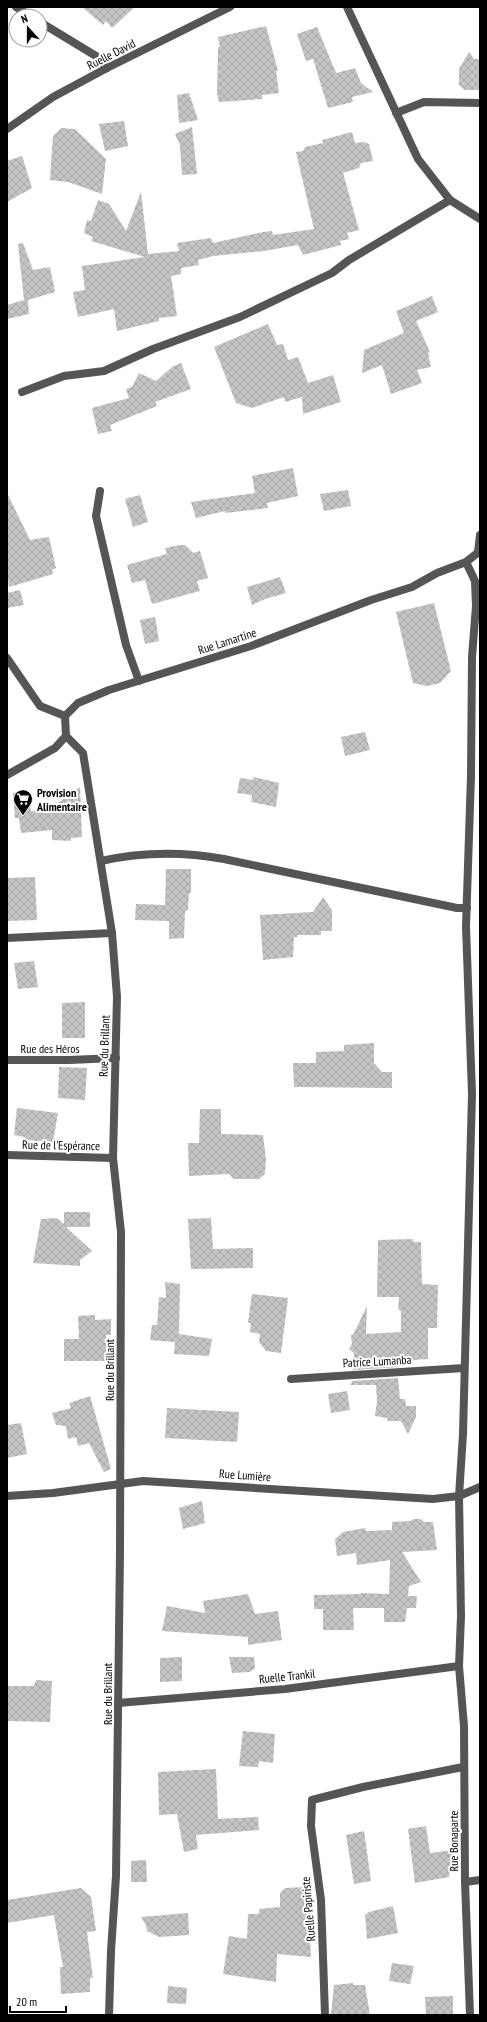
<svg xmlns="http://www.w3.org/2000/svg" width="487" height="2022" viewBox="0 0 487 2022" font-family="'PT Sans Narrow',sans-serif">
	<style>
		.building { fill: url(#building-cross-hatch) }
		.lines { fill: none; stroke-linecap: round; stroke-linejoin: round }
		.minor { stroke: #555; stroke-width: 8 }
		.labels { text-anchor: middle; dominant-baseline: central; stroke-width: 4; stroke-linejoin: round; paint-order: stroke }
		.street-label { font-size: 12px; fill: #000; stroke: #fff }
		.poi-label { font-size: 12px; font-weight: bold; fill: #000; stroke: #fff; text-anchor: start }
	</style>
	<defs>
		<pattern id="building-cross-hatch" width="8" height="8" patternUnits="userSpaceOnUse"><rect width="8" height="8" fill="#c4c4c4"/><path d="M0 0l8 8M0 8l8-8" fill="none" stroke="#a7a7a7"/></pattern>
	</defs>
	<rect width="100%" height="100%" fill="#fff"/>
	<g class="building">
		<path d="M82,7h53l-23,21 -6,-7 -3,4z"/>
		<path d="M266,26l12,45h-2l3,22 -17,2v4l-43,3 -2,-9 1,-46h2l-2,-10z"/>
		<path d="M317,27l19,46 19,-5 6,15 12,9 -21,5 1,5 -25,6 -15,-49 -7,2 -9,-27z"/>
		<path d="M469,52l5,7h6v31h-15l-6,-5v-16z"/>
		<path d="M189,93l9,27 -19,3 -2,-28z"/>
		<path d="M124,121l4,25 -23,5 -6,-27z"/>
		<path d="M192,127l5,47 -15,1 -2,-30 -5,-11z"/>
		<path d="M61,128l14,1 31,30 -4,35 -34,-12 -18,-2 3,-44z"/>
		<path d="M352,132l3,11 9,-1 5,2 4,17 -12,2 -2,5 -16,5 16,57 -12,3 2,6 -9,2 1,4 -38,10 -5,-10 -34,6 -51,5 -15,4 1,5 -18,3v6l-10,2 6,40 -18,2v3l-42,10 -3,-22 -36,8 -5,-25 12,-2 -3,-24 63,-9 -54,-16 2,-4 -9,-4 3,-13 4,1 7,-21 11,4 17,27 15,-39 7,62 31,-3 -2,-8 34,-5 2,5 50,-11 9,-1 1,4 41,-6 -18,-77 7,-1 2,-4 18,-4 -1,-3z"/>
		<path d="M22,156l10,32 -25,14v-41z"/>
		<path d="M23,243l10,27 17,-3 5,25 -27,8 1,14 -22,5v-14l17,-5 -6,-56z"/>
		<path d="M432,296l6,16 -22,9 14,31 -2,1 3,14 -14,3 5,13 -31,11 -9,-29 -20,8 2,-23 40,-17 -8,-22z"/>
		<path d="M268,324l9,21 6,-1 5,16 10,-3 10,26 25,-8 8,27 -38,12 -1,-17 -17,5 -1,-5 -32,11 -16,-5 -22,-56z"/>
		<path d="M181,363l10,26 -36,13 2,4 -47,19 2,6 -14,3 -6,-26 37,-10 -3,-9 6,-2 7,-14 17,8 16,-14z"/>
		<path d="M293,468l5,28 -31,7 1,5 -43,5v-2l-29,7 -5,-16 64,-9 -3,-17z"/>
		<path d="M348,490l3,16 -27,5 -4,-17z"/>
		<path d="M7,493l23,47 19,-3 7,31 -4,2 1,4 -44,13 -2,-17z"/>
		<path d="M140,495l8,27 -15,5 -8,-28z"/>
		<path d="M180,545h5l8,8 7,-2 8,27 -11,3 3,10 -48,13 -7,-24 -13,3 -5,-18 40,-11 -2,-6z"/>
		<path d="M280,577l6,16 -21,6 -13,6 -5,-18z"/>
		<path d="M20,590l4,15 -17,3v-15z"/>
		<path d="M434,603l17,68 -11,12 -13,3 -14,-3 -17,-71z"/>
		<path d="M155,617l4,24 -14,3 -5,-24z"/>
		<path d="M365,732l5,18 -25,6 -4,-19z"/>
		<path d="M254,777l25,6 -3,24 -25,-5 1,-7 -15,-2 3,-15 13,2z"/>
		<path d="M80,787l2,50 -11,1v3l-19,-1v-10l-31,3 -2,-15h-4l-2,-25 14,-3 4,21 27,-2v-6z"/>
		<path d="M166,869h25v24h-2l-1,17 -3,1 -1,27 -15,1v-18l-34,-1 1,-16 29,1z"/>
		<path d="M35,877l2,43 -30,1v-43z"/>
		<path d="M323,897l9,13v21h-11v4h-24v2h-3l-1,20 -30,3 -3,-45 53,-3z"/>
		<path d="M34,961l4,26 -20,2 -4,-26z"/>
		<path d="M85,1002v36h-23v-35z"/>
		<path d="M374,1043v20l8,9h10v16l-98,-1 -1,-24h23v-11l28,-1v-6z"/>
		<path d="M59,1067l28,1 -2,32 -27,-2z"/>
		<path d="M17,1108l41,5 -5,29 -27,-2 -1,-3 -11,-2z"/>
		<path d="M200,1109h21v25l42,1 3,24 -1,15 -6,5h-25l-5,-5 -40,2 -1,-33h11z"/>
		<path d="M64,1212h26v15h-24l26,24 -12,9v6l-47,-3 8,-44 16,-1 7,6z"/>
		<path d="M211,1218l2,31 40,-1v20l-62,1 -3,-50z"/>
		<path d="M413,1239v3h8l1,42 16,1 -1,43h-9v31l-31,2 1,6 -45,3 1,-17 -5,-4 3,-5 -1,-9h2l14,-29 -1,28 35,-2v-21l-3,-2 1,-12h-22l1,-57z"/>
		<path d="M165,1282l15,2 -1,50 33,5 -3,17 -35,-2 1,-12 -25,-2 2,-15h5l2,-28 7,1z"/>
		<path d="M252,1294l36,4 -7,55 -15,-2 -7,-9 1,-8 -10,-2 1,-9h-3z"/>
		<path d="M95,1315v5l16,-1v16h-5v26h-42v-22h15l-1,-23z"/>
		<path d="M398,1378l2,21h5l1,7h10v11l-8,17 -7,-13h-13l-1,-3 -12,-2 2,-15 -1,-16h-25l1,-4z"/>
		<path d="M347,1391l3,19 -19,3 -3,-19z"/>
		<path d="M90,1396l21,73 -7,3 -15,-29 -11,3 -2,-9 -8,2 -2,-13 -10,-1 -4,-12 19,-5 -2,-5z"/>
		<path d="M167,1408l72,4 -2,30 -72,-4z"/>
		<path d="M21,1423l6,31 -20,4v-33z"/>
		<path d="M202,1501l3,22 -22,6 -4,-21z"/>
		<path d="M414,1519h7l3,3h9l4,28 -35,2 19,30 -12,4 -1,10h9l-1,12h-9l-2,14h-21v-14h-31l1,22h-31v-21h-9v-14l47,-1v-1l28,1 1,-34 -33,5 -1,-12 -19,3 -2,-17 8,-7 22,-4 1,3 26,-1v-8l18,-1z"/>
		<path d="M248,1594l7,20 23,-3 4,29 -34,5v-8l-86,-6 5,-25 38,7 -2,-12z"/>
		<path d="M182,1657v24l-22,1v-24z"/>
		<path d="M229,1657h25l1,11 -5,4 -18,1z"/>
		<path d="M36,1680l16,1 -2,41 -43,-1v-35h27z"/>
		<path d="M243,1731l32,3 -2,29 -14,-2 -1,6 -19,-1z"/>
		<path d="M216,1769l2,50 40,-2 1,13 -63,5 2,14 -14,3 -7,-38 -18,1 -1,-43z"/>
		<path d="M426,1826l4,27 23,-3 -4,27 -34,6 -7,-54z"/>
		<path d="M364,1831l7,50 -17,3 -8,-49z"/>
		<path d="M146,1860l1,22h-16v-21z"/>
		<path d="M307,1887l4,70 -34,-3 -1,28 -53,-8 6,-38 18,3 1,-25h11v-5l21,-2v-14l5,-5z"/>
		<path d="M81,1888l10,9 5,34 -9,1 6,46h-3v14l-29,2 -1,-27h3l-9,-52 -47,8v-23z"/>
		<path d="M393,1906l5,27 -31,6 -2,-24 4,-3z"/>
		<path d="M188,1913l1,22 -30,2 -12,-6 -1,-6 -5,-8z"/>
		<path d="M392,1963l22,3 -4,18 -21,-3z"/>
		<path d="M353,1983v2h12l5,30h-39l3,-30z"/>
		<path d="M168,1986l19,2 -1,16 -19,-1z"/>
		<path d="M453,1996v19h-27l-1,-18z"/>
	</g>
	<g class="lines">
		<g class="minor">
			<path d="M16,7l15,9"/>
			<path d="M347,7l71,152 32,41 30,19"/>
			<path d="M40,22l56,34 11,12"/>
			<path d="M396,113l28,-11 56,1"/>
			<path d="M7,129l46,-32 54,-29 123,-61"/>
			<path d="M22,392l42,-16 40,-5 49,-22 87,-32 92,-44 17,-13 101,-60"/>
			<path d="M100,491l-4,25 30,129 13,36"/>
			<path d="M478,552l2,-17"/>
			<path d="M466,562l9,19 1,25 -4,51 -1,119 -5,150 6,168 -9,340 -4,62 2,120 -2,50 5,60 1,156 5,133"/>
			<path d="M7,658l33,48 25,10"/>
			<path d="M66,736l17,17 29,180 5,64 -4,161 8,74 -1,319 -4,325 -5,75 -2,64"/>
			<path d="M7,775l48,-27 11,-12 -1,-20 13,-13 31,-13 142,-44 120,-46 41,-13 25,-14 29,-11 14,-11"/>
			<path d="M101,861c40,-9 84,-9 123,-2l233,49h10"/>
			<path d="M7,938l105,-5"/>
			<path d="M7,1060h62l47,-2"/>
			<path d="M7,1155l106,3"/>
			<path d="M291,1379l173,-11"/>
			<path d="M7,1496l46,-3 90,-12 290,18 26,-3 21,-9"/>
			<path d="M118,1703l167,-14 174,-23"/>
			<path d="M465,1882l15,-2"/>
			<path d="M325,2015l-4,-115 -10,-74 1,-26 51,-13 100,-20"/>
		</g>
	</g>
	<defs>
		<g id="supermarket-pin" transform="scale(1)"><path d="M0 17L-7.5 6A9.5 9.5 0 1 1 7.5 6Z" fill="#000" stroke="#fff"/><path d="M-6-5.5h2.5l.6 2H6L4.5 2H-2.5L-4.4-4H-6ZM-1.5 3.2a1.3 1.3 0 1 0 .1 0ZM3 3.2a1.3 1.3 0 1 0 .1 0Z" fill="#fff"/></g>
	</defs>
	<g fill-rule="evenodd">
		<use href="#supermarket-pin" x="23" y="799"/>
	</g>
	<g class="labels">
		<g class="street-label">
			<text transform="translate(111 54) rotate(-27)">Ruelle David</text>
			<text transform="translate(227 641) rotate(-18)">Rue Lamartine</text>
			<text transform="translate(104 1046) rotate(-88)">Rue du Brillant</text>
			<text x="50" y="1048">Rue des Héros</text>
			<text transform="translate(61 1145) rotate(1)">Rue de l'Espérance</text>
			<text transform="translate(377 1361) rotate(-3)">Patrice Lumanba</text>
			<text transform="translate(109 1370) rotate(-90)">Rue du Brillant</text>
			<text transform="translate(245 1475) rotate(4)">Rue Lumière</text>
			<text transform="translate(287 1676) rotate(-6)">Ruelle Trankil</text>
			<text transform="translate(107 1694) rotate(-90)">Rue du Brillant</text>
			<text transform="translate(453 1841) rotate(-90)">Rue Bonaparte</text>
			<text transform="translate(308 1909) rotate(-95)">Ruelle Papiriste</text>
		</g>
		<g class="poi-label">
			<text x="37" y="792">Provision<tspan x="37" dy="14">Alimentaire</tspan></text>
		</g>
	</g>
	<rect width="487" height="2022" fill="none" stroke="#000000" stroke-width="16"/>
	<g transform="translate(28 28) rotate(339)"><circle r="19" fill="#ffffff" stroke="#999999"/>
	<path d="M0-3L7 15L0 10L-7 15Z" fill="#000000"/>
	<text y="-6" font-size="11" font-weight="bold" text-anchor="middle" fill="#000000">N</text>
	</g>
	<path d="M10 2006v6h56v-6" fill="none" stroke="#000000" stroke-width="2"/>
	<text x="16" y="2006" font-size="12" fill="#000000" stroke="#ffffff" stroke-width="3" paint-order="stroke">20 m</text>
</svg>
